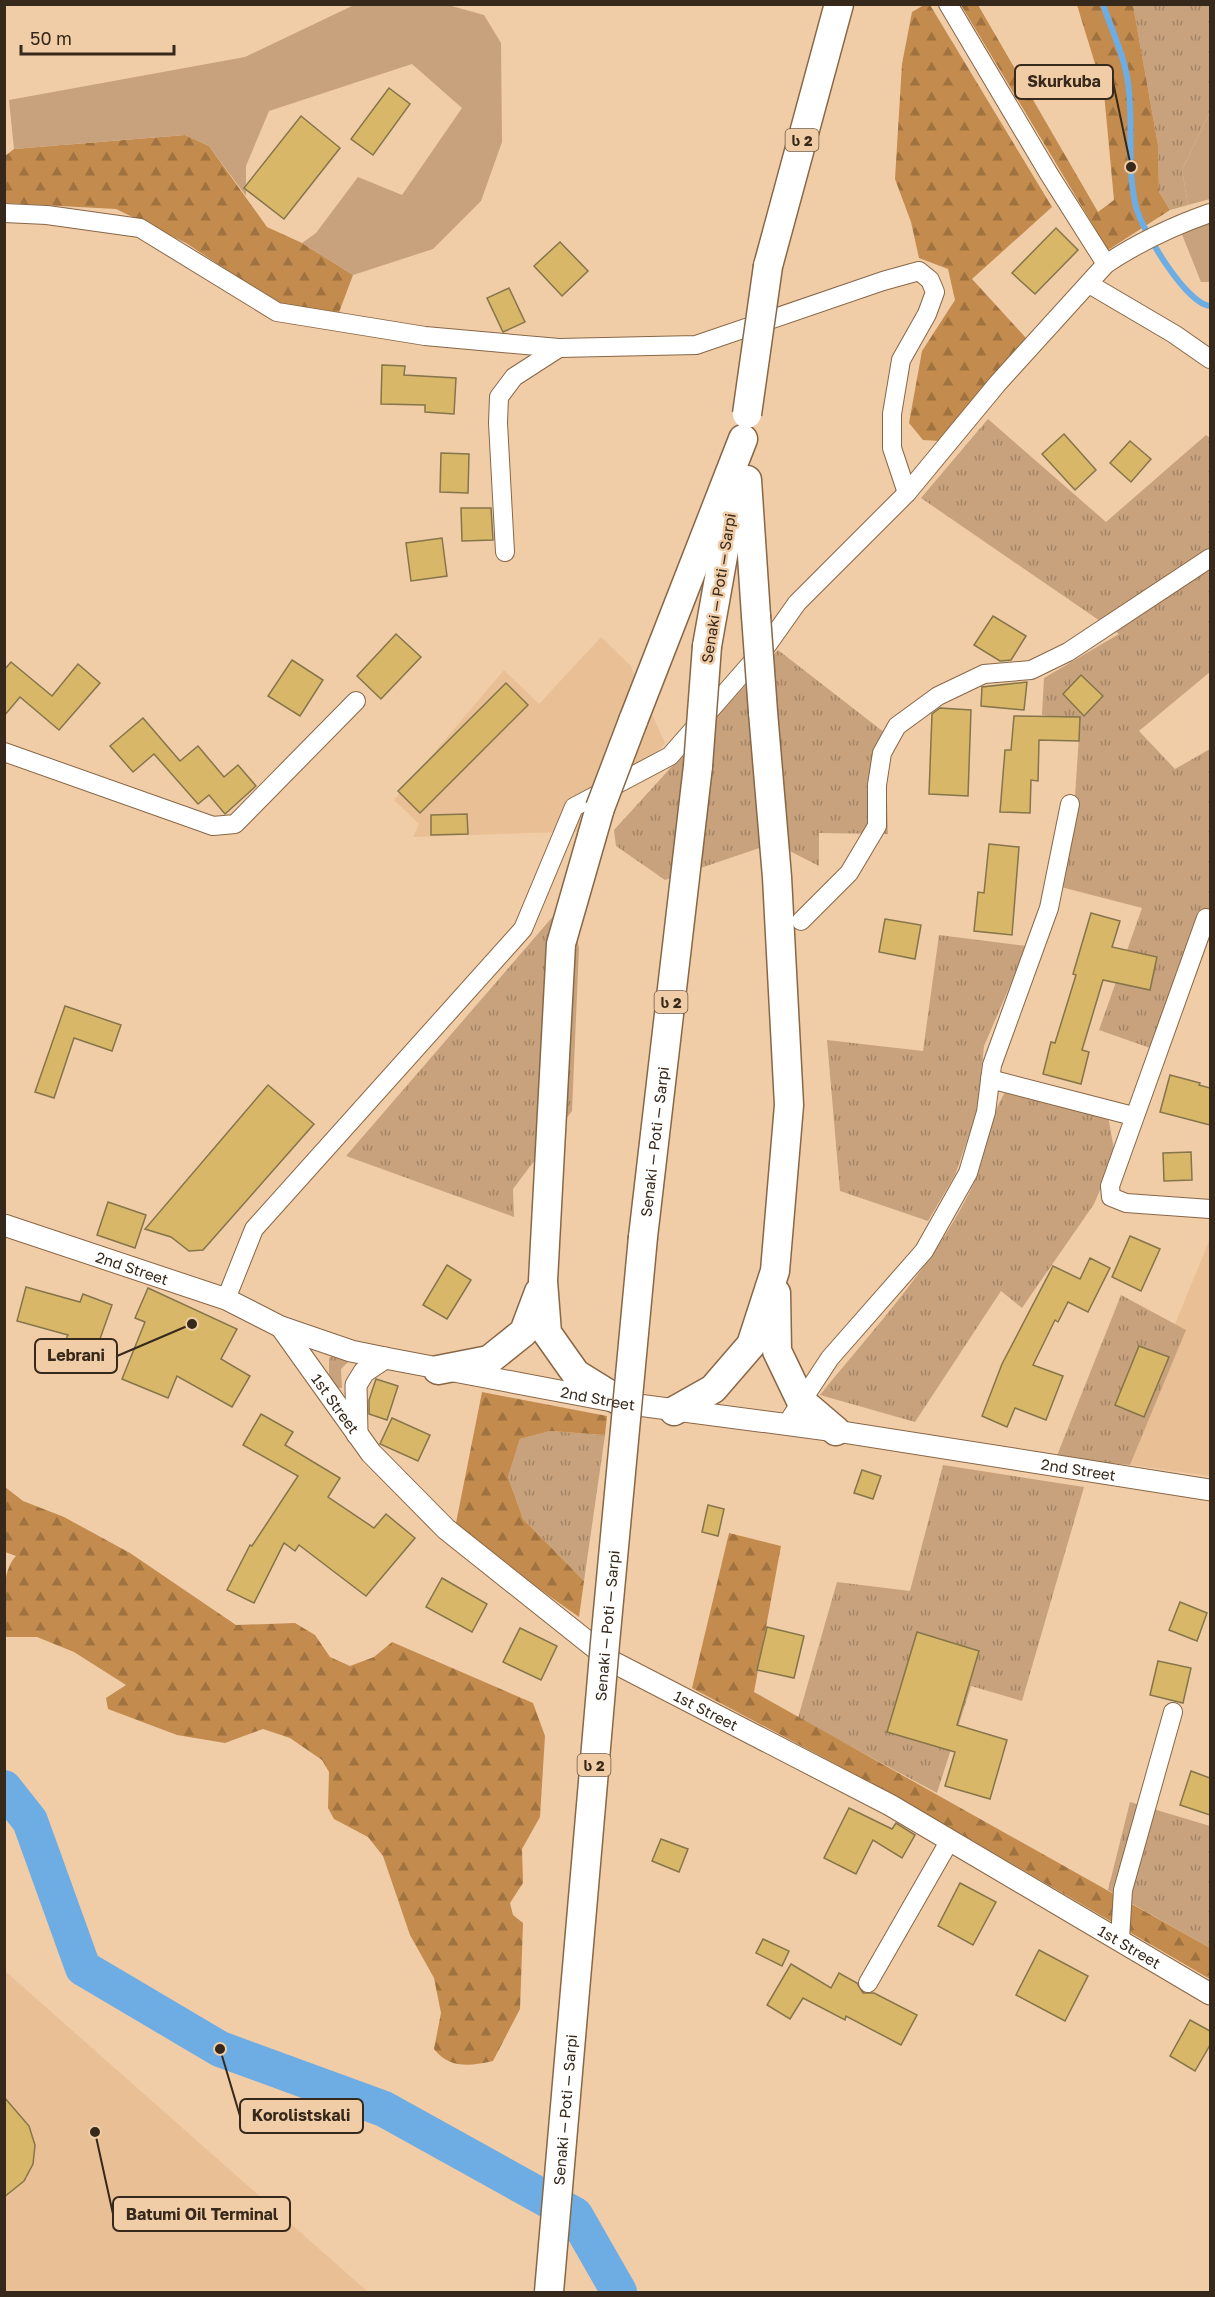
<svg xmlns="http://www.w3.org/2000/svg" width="1215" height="2297" viewBox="0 0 1215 2297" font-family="'Golos Text','Noto Sans Georgian',sans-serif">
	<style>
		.built { fill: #e9c096 }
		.grass { fill: url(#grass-tufts) }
		.forest { fill: url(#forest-firs) }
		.garden { fill: #c8a27c }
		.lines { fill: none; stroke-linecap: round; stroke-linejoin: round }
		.stream { stroke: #6eade4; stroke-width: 6 }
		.river { stroke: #6eade4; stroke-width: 36 }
		.building { fill: #d8b769; stroke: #86744a; stroke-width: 1.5 }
		.minor-casing { stroke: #886746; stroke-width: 20 }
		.tertiary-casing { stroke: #886746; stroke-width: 23 }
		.trunk-casing { stroke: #886746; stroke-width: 31 }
		.minor { stroke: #fff; stroke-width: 18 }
		.tertiary { stroke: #fff; stroke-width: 21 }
		.trunk { stroke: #fff; stroke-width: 28 }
		.trunk-bridge-casing { stroke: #886746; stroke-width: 31; stroke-linecap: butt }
		.trunk-bridge { stroke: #fff; stroke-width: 28 }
		.labels { text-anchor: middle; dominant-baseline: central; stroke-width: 5; stroke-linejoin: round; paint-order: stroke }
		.shield { fill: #f0cca7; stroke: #6e5944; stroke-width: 1.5 }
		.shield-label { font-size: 14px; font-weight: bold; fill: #36281a }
		.street-label { font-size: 15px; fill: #36281a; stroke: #f0cca7 }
		.leader { fill: none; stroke: #36281a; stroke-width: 2 }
		.callout-dot { fill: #36281a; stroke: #f0cca7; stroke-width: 2 }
		.callout { fill: #f0cca7; stroke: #36281a; stroke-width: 2 }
		.callout-label { font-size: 16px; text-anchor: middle; font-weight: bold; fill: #36281a }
	</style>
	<defs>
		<pattern id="grass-tufts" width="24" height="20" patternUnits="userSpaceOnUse" patternTransform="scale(1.5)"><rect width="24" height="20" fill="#c8a27c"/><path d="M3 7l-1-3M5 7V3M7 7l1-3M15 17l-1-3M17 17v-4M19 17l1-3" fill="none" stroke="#a38465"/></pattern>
		<pattern id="forest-firs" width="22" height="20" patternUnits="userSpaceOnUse" patternTransform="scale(1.5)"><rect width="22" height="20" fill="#c38b4d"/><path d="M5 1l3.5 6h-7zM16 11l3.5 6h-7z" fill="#9f723f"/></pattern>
	</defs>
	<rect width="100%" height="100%" fill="#f0cca7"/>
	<g class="built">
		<path d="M601,637l29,28 35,78 -74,88 -178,6 6,-13 -25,-24 110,-130 35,34z"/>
		<path d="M1210,1239v237l-80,-11 56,-135 -11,-6z"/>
		<path d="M5,1971l363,321h-363z"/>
	</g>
	<g class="grass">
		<path d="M1133,5h77v107l-28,58 6,35 -18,5 -11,-18 -1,-47z"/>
		<path d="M988,419l118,103 100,-87 4,3v234l-71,59 36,38 35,-20v188l-43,117 -68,-24 43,-122 -81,-21 12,-60 7,-107 -38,-5 2,-37 75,-44 -198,-136z"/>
		<path d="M778,650l107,83 3,101 -69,-1v33l-45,-23 -109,37 -49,-34 -2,-16z"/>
		<path d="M568,899l11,49 -7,163 -59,78 1,28 -168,-61z"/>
		<path d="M939,935l88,11 -43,100 -7,66 -22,63 -27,46 -88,-30 -13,-151 96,11z"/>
		<path d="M1006,1091l102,25 7,39 -21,49 -72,104 -21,-17 -86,131 -95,-27c54,-67 116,-132 153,-210 15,-31 14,-66 33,-94z"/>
		<path d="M1121,1295l65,35 -56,135 -74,-7z"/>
		<path d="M337,1354l13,6 -9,9 1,19h-6l-7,-14v-16z"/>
		<path d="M550,1431l55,4 -21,146 -61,-62 -15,-42 12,-38z"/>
		<path d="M943,1465l141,22 -62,214 -51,-15 -34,107 -139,-75 39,-136 73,9z"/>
		<path d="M1130,1802l80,24v122l-102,-58z"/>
	</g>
	<g class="forest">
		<path d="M924,5h6l122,202 -80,72 54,59 -86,103 -17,-1 -14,-17 13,-72 33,-51 -7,-31 -29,-11 -8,-36 -16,-43 7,-115 10,-52z"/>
		<path d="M961,5h17l120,207 16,-12 -10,-107 -27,-88h56l25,140 1,47 11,18 -62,40z"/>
		<path d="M185,135l24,11 58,81 35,16 51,32 -15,40 -58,-10 -94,-62 -70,-34 -111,-6v-47l9,-7z"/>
		<path d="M482,1392l125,24 -2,19 -55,-4 -30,8 -12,38 15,42 61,62 -5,36 -41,-29 -82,-65z"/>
		<path d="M5,1487l18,14 41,16 66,36 106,72 59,-2 20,12 15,22 20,9 24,-9 18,-15 141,61 12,33 -5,81 -18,32 1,34 -13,20 3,12 10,8 -3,86 -27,52c-22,5 -44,8 -59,-12l7,-36 -7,-35 -24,-43 -27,-79 -15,-19 -34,-18 -6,-11 1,-36 -7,-12 -32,-22 -27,-9 -38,14 -48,-8 -69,-26 -2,-11 20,-13 -52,-33 -37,-15h-32c-1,-24 -5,-65 11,-81l-11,-4z"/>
		<path d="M729,1533l52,13 -27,146 456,256v31l-316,-184 -202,-107z"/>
	</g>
	<g class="garden">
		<path d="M354,5h94l36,10 17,28 1,99 -21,59 -48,48 -80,26 -51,-32 14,-10 42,-56 44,18 60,-87 -50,-44 -143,47 -23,55v30l-37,-50 -24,-11 -171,14 -5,-49 236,-43z"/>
		<path d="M1210,112v87l-22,6 -6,-35z"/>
		<path d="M1210,222v60h-9l-20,-50z"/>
	</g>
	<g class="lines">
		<path class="stream" d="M1103,4c8,25 22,53 25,79 6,41 -2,83 8,124 6,23 50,97 74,99"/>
		<path class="river" d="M4,1788l26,33 53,147 137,81 164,60 191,106 44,77"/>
	</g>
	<g class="building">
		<path d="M389,88l21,16 -37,51 -22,-16z"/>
		<path d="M301,116l39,32 -56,71 -40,-31z"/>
		<path d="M1056,228l22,22 -43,44 -23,-21z"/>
		<path d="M560,242l28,29 -26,25 -28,-30z"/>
		<path d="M509,288l16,34 -22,10 -16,-34z"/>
		<path d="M382,365l23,1 -1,9 52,3 -2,36 -29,-2v-7l-44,-1z"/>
		<path d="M1064,434l32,36 -21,20 -33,-36z"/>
		<path d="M1130,441l21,18 -20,23 -21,-19z"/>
		<path d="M441,453l28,1 -1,39 -28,-1z"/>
		<path d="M461,508h30l2,32 -31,1z"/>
		<path d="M442,538l5,38 -36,5 -5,-38z"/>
		<path d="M993,616l33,20 -15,24 -11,1 -26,-16z"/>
		<path d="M396,634l25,23 -40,42 -24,-23z"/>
		<path d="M292,660l31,20 -23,36 -32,-20z"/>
		<path d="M11,662l41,34 26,-32 22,19 -41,47 -39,-33 -16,19v-46z"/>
		<path d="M1081,675l22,21 -19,20 -21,-22z"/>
		<path d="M1027,682l-3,28 -43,-4 1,-19z"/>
		<path d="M506,683l22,22 -108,108 -22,-22z"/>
		<path d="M940,708l31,2 -3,86 -39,-2 3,-80z"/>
		<path d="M1014,716l66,1 -1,24 -40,-1 -1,41 -7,-1 -1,33 -30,-1 5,-62h6z"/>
		<path d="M143,718l37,43 18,-15 26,31 14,-12 18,21 -31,28 -16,-19 -11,9 -44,-50 -21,18 -23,-26z"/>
		<path d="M467,814l1,20 -37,1v-20z"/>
		<path d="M989,844l30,3 -7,88 -38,-4 4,-39 6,1z"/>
		<path d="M1091,913l29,8 -8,26 45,10 -7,33 -47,-10 -21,70 7,2 -8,32 -38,-10 8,-32 4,1 21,-68 -3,-1z"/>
		<path d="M885,919l36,6 -6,34 -36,-7z"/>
		<path d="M65,1006l56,19 -9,26 -38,-13 -20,60 -19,-6z"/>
		<path d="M1170,1075l30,8 -1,2 11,3v37l-50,-13z"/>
		<path d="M268,1085l46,39 -111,126 -14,1 -18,-14 -26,-8z"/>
		<path d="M1191,1152l1,28 -28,1 -1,-28z"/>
		<path d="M108,1202l38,13 -11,33 -38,-13z"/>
		<path d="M1130,1236l30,13 -19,42 -29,-14z"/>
		<path d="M1090,1258l20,10 -22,44 -20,-10 -10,20 -3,-2 -22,45 30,11 -17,44 -31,-12 -8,19 -25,-11 20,-52 51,-98 27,13z"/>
		<path d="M447,1265l24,15 -24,39 -24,-14z"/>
		<path d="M26,1287l54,15 3,-8 29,11 -16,45 -30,-11 2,-4 -51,-14z"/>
		<path d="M148,1288l89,41 -16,30 29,17 -18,31 -55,-31 -9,22 -46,-19 23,-57 -10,-4z"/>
		<path d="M1139,1346l30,11 -25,60 -29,-12z"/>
		<path d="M376,1379l22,7 -11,34 -18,-6v-14z"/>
		<path d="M261,1414l32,18 -8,13 55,33 -12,19 46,31 12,-14 29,24 -49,58 -67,-51 -4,6 -11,-8 -30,60 -27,-13 23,-45 2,1 46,-70 -55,-31z"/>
		<path d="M392,1418l38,17 -12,26 -38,-17z"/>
		<path d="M862,1470l19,6 -8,23 -19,-6z"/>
		<path d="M708,1505l16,4 -6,27 -16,-4z"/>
		<path d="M442,1578l45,26 -15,28 -46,-25z"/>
		<path d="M1180,1602l27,11 -10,28 -28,-11z"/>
		<path d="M767,1627l37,9 -10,42 -37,-8z"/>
		<path d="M520,1628l37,18 -16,34 -38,-18z"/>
		<path d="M917,1632l62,19 -22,74 50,15 -17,59 -45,-13 10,-34 -68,-20z"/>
		<path d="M1158,1661l33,7 -8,35 -33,-8z"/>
		<path d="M1191,1771l19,7v37l-30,-10z"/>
		<path d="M849,1808l43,21 4,-6 19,12 -13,23 -29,-18 -17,34 -32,-16z"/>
		<path d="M661,1839l27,10 -9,23 -27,-11z"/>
		<path d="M960,1883l36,19 -23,43 -35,-19z"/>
		<path d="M763,1939l26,12 -7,15 -26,-13z"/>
		<path d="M1039,1950l49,26 -23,45 -49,-26z"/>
		<path d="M791,1964l40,24 8,-15 18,10 6,10h11l43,22 -16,30 -55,-29 -1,4 -42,-22 -13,21 -23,-14z"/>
		<path d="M1190,2020l20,11v14l-15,26 -25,-15z"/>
		<path d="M4,2097l25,29 6,19 -2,19 -9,17 -20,16z"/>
	</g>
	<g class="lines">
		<g class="minor-casing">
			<g id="minor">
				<path d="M4,213l43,2 93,13 137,84 148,24 134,12 137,-3 187,-64 36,-10 11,9 5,12 -8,22 -26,46 -9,54v34l15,45"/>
				<path d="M1106,264c33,-22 67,-38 104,-51"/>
				<path d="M1089,284l85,50 36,25"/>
				<path d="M505,552l-7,-129 1,-26 15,-20 45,-29"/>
				<path d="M4,752l209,74 22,-2 121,-123"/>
				<path d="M1206,918l-96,268 1,11 15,6 84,6"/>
				<path d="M801,921l48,-48 28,-47v-41l5,-32 15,-27 41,-30 46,-22 47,-4 37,-18 142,-94"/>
				<path d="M990,1079l143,37"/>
				<path d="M226,1299l28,-70 269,-300 51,-122 96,-51 98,-112 29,-41 110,-110 91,-110 108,-119 -57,-90 -101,-170"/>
				<path d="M786,1425l44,-67 94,-107 44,-78 18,-61 6,-47 57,-157 21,-104"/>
				<path d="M1120,1939l3,-49 50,-178"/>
				<path d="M868,1983l82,-143"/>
			</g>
		</g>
		<g class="tertiary-casing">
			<g id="tertiary">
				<path id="s1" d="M4,1225l222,74 55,28 70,24 34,7 238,45 213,28 374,59"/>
				<path id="s2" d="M281,1327l90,126 75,76 167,133 277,143 320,189"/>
				<path d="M357,1434l-1,-49 8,-13 21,-14"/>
			</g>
		</g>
		<g class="trunk-casing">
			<g id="trunk">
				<path d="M768,266l71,-262"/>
				<path d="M747,480l9,136"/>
				<path d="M707,646l26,-146"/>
				<path d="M633,721l110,-282"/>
				<path d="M600,808l-39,136 -18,337 4,52 29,41 47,29"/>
				<path id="s3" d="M643,1237l55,-471"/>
				<path d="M776,1293l1,58 24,50 35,30"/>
				<path d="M438,1370l51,-10 35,-28 15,-40"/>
				<path d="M674,1411l39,-22 38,-44 24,-74 14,-166 -12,-228 -14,-165"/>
			</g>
		</g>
		<use href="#minor" class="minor"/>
		<use href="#tertiary" class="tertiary"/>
		<use href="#trunk" class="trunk"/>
		<g class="trunk-bridge-casing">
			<g id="trunk-bridge">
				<path d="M747,414l21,-148"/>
				<path d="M756,616l7,96"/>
				<path d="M698,766l9,-120"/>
				<path d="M600,808l33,-87"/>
				<path id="s4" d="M549,2292l56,-649 38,-406"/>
			</g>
		</g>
		<use href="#trunk-bridge" class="trunk-bridge"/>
	</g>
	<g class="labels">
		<g class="shield">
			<rect x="785.5" y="129" width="33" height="22" rx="4.5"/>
			<rect x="654.5" y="991" width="33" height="22" rx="4.5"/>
			<rect x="577.5" y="1754" width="33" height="22" rx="4.5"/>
		</g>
		<g class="shield-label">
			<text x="802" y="140">ს 2</text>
			<text x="671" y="1002">ს 2</text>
			<text x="594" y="1765">ს 2</text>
		</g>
		<g class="street-label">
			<text transform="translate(718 588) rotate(-81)">Senaki — Poti — Sarpi</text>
			<text stroke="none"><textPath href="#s3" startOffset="96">Senaki — Poti — Sarpi</textPath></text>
			<text stroke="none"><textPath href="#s1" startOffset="135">2nd Street</textPath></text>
			<text stroke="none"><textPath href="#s1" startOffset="621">2nd Street</textPath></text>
			<text stroke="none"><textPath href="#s2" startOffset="94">1st Street</textPath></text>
			<text stroke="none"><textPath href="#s1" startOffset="1107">2nd Street</textPath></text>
			<text stroke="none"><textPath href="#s4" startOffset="669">Senaki — Poti — Sarpi</textPath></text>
			<text stroke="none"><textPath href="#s2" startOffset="580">1st Street</textPath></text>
			<text stroke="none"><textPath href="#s2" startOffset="1065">1st Street</textPath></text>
			<text stroke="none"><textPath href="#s4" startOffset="183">Senaki — Poti — Sarpi</textPath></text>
		</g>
	</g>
	<path class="leader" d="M1131 167L1113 82M192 1324L117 1356M220 2049L240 2116M95 2132L113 2214"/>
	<g class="callout-dot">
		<circle cx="1131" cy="167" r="6"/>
		<circle cx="192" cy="1324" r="6"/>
		<circle cx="220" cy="2049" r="6"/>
		<circle cx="95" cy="2132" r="6"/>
	</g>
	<g class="callout">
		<rect x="1015" y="65" width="98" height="34" rx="6"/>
		<rect x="35" y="1339" width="82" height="34" rx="6"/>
		<rect x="240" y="2099" width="123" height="34" rx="6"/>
		<rect x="113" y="2197" width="177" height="34" rx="6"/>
	</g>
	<g class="callout-label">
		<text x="1064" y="87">Skurkuba</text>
		<text x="76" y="1361">Lebrani</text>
		<text x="301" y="2121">Korolistskali</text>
		<text x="202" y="2220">Batumi Oil Terminal</text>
	</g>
	<rect width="1215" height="2297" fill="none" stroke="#36281a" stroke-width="12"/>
	<path d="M21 45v9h153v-9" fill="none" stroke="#36281a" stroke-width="3"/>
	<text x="30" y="45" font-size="18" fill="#36281a" stroke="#f0cca7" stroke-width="4.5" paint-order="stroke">50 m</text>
</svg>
